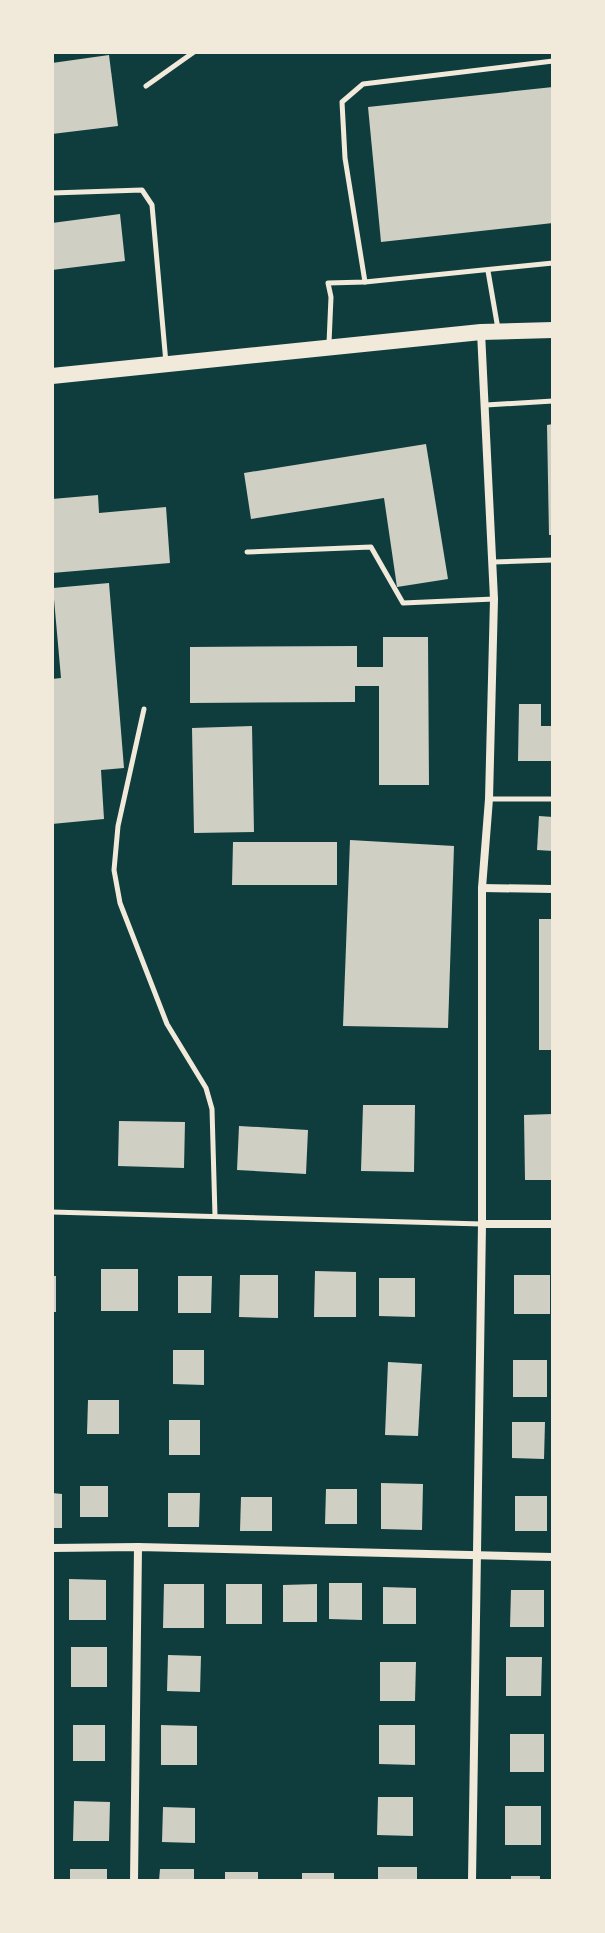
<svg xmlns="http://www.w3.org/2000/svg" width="605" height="1933" viewBox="0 0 605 1933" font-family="'DM Sans',sans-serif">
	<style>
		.building { fill: #cfcfc3 }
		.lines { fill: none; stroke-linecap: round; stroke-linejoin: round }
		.service { stroke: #f1e9da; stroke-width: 5 }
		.minor { stroke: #f1e9da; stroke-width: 8 }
		.primary { stroke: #f1e9da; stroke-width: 16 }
	</style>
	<rect width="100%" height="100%" fill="#0f3d3e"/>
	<g class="building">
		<path d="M109,55l9,71 -66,8v-71z"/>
		<path d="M553,87v136l-172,19 -13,-135z"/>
		<path d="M120,214l5,47 -73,9v-47z"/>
		<path d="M553,424v111h-4l-2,-110z"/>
		<path d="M426,444l22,135 -51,8 -13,-89 -133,21 -7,-46z"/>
		<path d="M98,495l1,18 67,-6 4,56 -118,10v-74z"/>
		<path d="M109,583l15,185 -23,2 3,49 -52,5v-145l9,-1 -8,-90z"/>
		<path d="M383,637h45l1,148h-50v-99h-24v16l-165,1v-56l167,-1v21h26z"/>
		<path d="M519,704h22v22h12v35h-35z"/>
		<path d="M252,726l2,106 -60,1 -2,-105z"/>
		<path d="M539,816l14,1v34l-16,-1z"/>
		<path d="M350,840l104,6 -6,182 -105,-2z"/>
		<path d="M233,842h104v43h-105z"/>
		<rect x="539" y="919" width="14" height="131"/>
		<path d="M363,1105h52l-1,67 -53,-1z"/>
		<path d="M553,1114v66h-28l-1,-65z"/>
		<path d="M119,1121l66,1 -1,46 -66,-2z"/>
		<path d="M239,1126l69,4 -2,44 -69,-4z"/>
		<rect x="101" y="1269" width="37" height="42"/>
		<path d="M315,1271l41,1v45h-42z"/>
		<path d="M240,1275h38v43l-39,-1z"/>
		<rect x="514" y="1275" width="36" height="39"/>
		<rect x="52" y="1276" width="4" height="36"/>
		<path d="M178,1276h34l-1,37h-33z"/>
		<path d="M379,1278h36v39l-36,-1z"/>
		<path d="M173,1350h31v35l-31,-1z"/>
		<rect x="513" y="1360" width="34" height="37"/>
		<path d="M388,1362l34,2 -4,72 -33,-1z"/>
		<path d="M88,1400h31v34h-32z"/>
		<rect x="169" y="1420" width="31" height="35"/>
		<path d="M512,1422h33l-1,37 -32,-1z"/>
		<path d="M381,1483l42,1 -1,46 -41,-1z"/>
		<rect x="80" y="1486" width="28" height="31"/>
		<path d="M326,1489h31v35h-32z"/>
		<path d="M52,1493l10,1v34h-10z"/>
		<path d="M168,1493h32l-1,34h-31z"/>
		<rect x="515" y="1496" width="32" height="35"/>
		<path d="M241,1497h31v34h-32z"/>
		<path d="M69,1579l37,1v40h-37z"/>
		<path d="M329,1583h33v37l-33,-1z"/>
		<path d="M164,1584h40v44h-41z"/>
		<rect x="226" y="1584" width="36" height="40"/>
		<path d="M317,1584v38h-34v-37z"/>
		<path d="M383,1587l33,1v36h-33z"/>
		<path d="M511,1590h33v37h-34z"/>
		<rect x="71" y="1647" width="36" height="40"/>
		<path d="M168,1655l33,1 -1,36 -33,-1z"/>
		<path d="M506,1657h36l-1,39h-35z"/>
		<path d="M380,1662h36l-1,39h-35z"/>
		<rect x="73" y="1725" width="32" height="36"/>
		<path d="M161,1725l36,1v39h-36z"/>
		<path d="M379,1725h36v40l-36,-1z"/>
		<rect x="510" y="1734" width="34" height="38"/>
		<path d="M378,1797h35v39l-36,-1z"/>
		<path d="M74,1801l36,1 -1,39h-36z"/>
		<rect x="505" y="1806" width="36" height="39"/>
		<path d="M163,1807l32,1v35l-33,-1z"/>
		<rect x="378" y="1867" width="39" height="14"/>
		<rect x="70" y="1869" width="37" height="12"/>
		<path d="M160,1869h34v12h-35z"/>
		<rect x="225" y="1872" width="33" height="9"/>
		<rect x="302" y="1873" width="32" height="8"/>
		<rect x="511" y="1876" width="29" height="5"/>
	</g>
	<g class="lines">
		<g class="service">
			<path d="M146,86l48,-34"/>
			<path d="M52,193l90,-3 10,15 14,158"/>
			<path d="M488,271l10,58"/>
			<path d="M365,282l-20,-124 -3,-56 21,-18 190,-23"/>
			<path d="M329,343l2,-46 -3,-14 37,-1 188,-19"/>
			<path d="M486,405l67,-4"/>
			<path d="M247,552l124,-5 32,56 91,-4"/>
			<path d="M492,562l61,-2"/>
			<path d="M144,709l-26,117 -4,44 6,33 47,121 39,64 6,21 3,107"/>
			<path d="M489,799h64"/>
			<path d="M52,1212l430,12"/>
		</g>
		<g class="minor">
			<path d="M482,888l71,1"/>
			<path d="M482,1224h71"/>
			<path d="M52,1548l86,-1 415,10"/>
			<path d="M134,1881l4,-334"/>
			<path d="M472,1881l10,-657v-336l7,-89 5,-200 -13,-267"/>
		</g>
		<path class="primary" d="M52,376l429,-44 72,-2"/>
	</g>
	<rect width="605" height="1933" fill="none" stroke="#f1e9da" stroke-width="108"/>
</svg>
